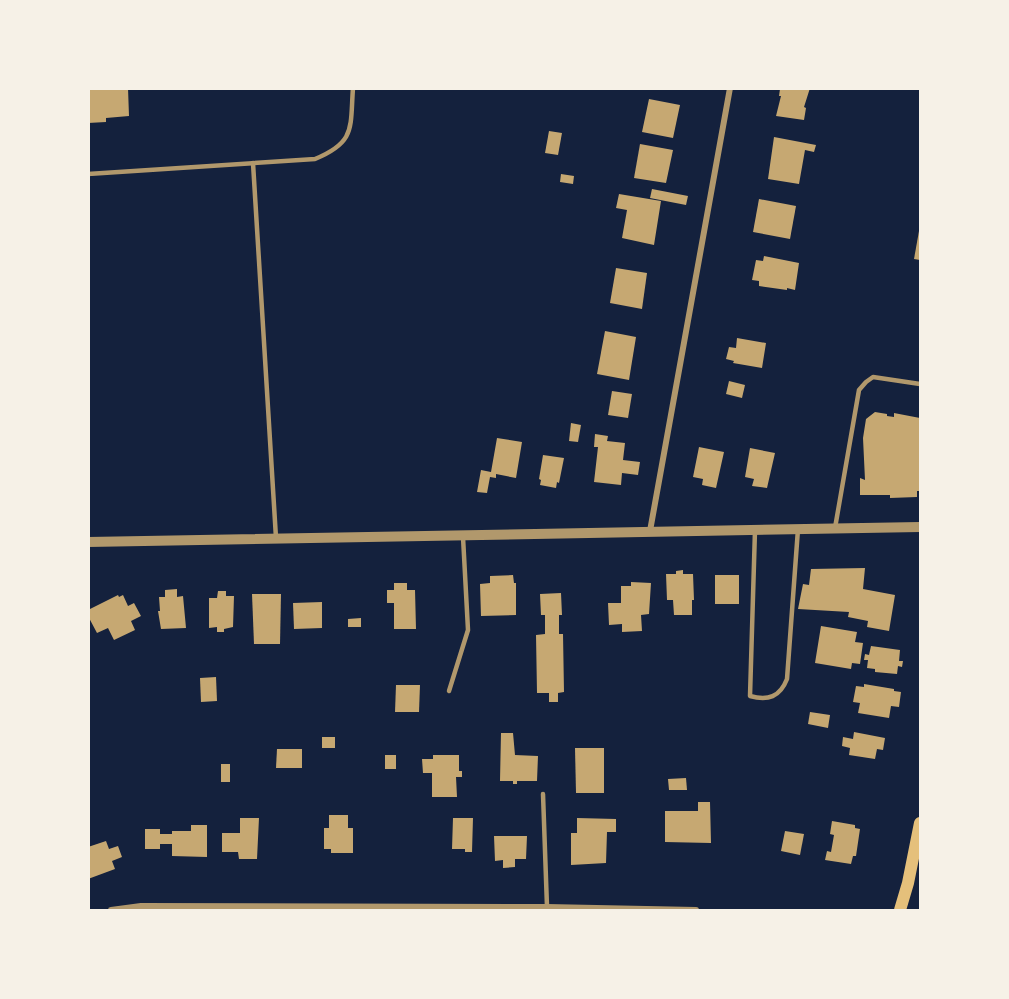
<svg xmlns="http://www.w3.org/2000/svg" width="1009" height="999" viewBox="0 0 1009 999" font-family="'DM Sans',sans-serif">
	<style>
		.building { fill: #c6a872 }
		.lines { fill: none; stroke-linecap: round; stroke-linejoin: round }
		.service { stroke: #b1986c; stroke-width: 4.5 }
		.minor { stroke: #b1986c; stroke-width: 6 }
		.tertiary { stroke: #b1986c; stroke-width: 10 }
		.secondary { stroke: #e5c07b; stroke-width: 12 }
	</style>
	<rect width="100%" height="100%" fill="#14213d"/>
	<g class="building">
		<path d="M88,88h40l1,28 -23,2v4l-18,1z"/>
		<path d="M782,88h28l-6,19 2,1 -2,12 -28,-4 5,-20h-2l1,-7z"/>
		<path d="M649,99l31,6 -7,33 -31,-6z"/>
		<path d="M549,131l13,2 -4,22 -13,-2z"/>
		<path d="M774,137l42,8 -2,7 -9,-2 -6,34 -31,-5z"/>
		<path d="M640,144l33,6 -7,33 -32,-5z"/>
		<path d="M561,174l13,2 -1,8 -13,-2z"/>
		<path d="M652,189l36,7 -2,9 -36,-7z"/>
		<path d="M619,194l42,7 -7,44 -32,-7 5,-28 -11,-2z"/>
		<path d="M759,199l37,7 -6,33 -37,-7z"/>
		<path d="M919,231h1v29l-6,-1z"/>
		<path d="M764,256l35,7 -4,27 -8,-2v2l-28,-4v-5l-7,-1 4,-20 7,1z"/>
		<path d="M616,268l31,5 -5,36 -32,-6z"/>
		<path d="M605,331l31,6 -7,43 -32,-6z"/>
		<path d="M737,338l29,5 -4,25 -29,-5 1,-2 -8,-2 3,-12 7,1z"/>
		<path d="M729,381l16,4 -3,13 -16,-4z"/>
		<path d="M612,391l20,3 -4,24 -20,-3z"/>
		<path d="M875,412l12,2v2l7,1v-4l26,5v73h-3v6l-27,1v-3h-30v-17l5,2 -2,-42 3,-19z"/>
		<path d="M571,423l10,2 -3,17 -9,-1z"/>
		<path d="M595,434l13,2 -1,5 18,2 -2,17 17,2 -2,13 -16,-2 -1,12 -27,-3 4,-35h-4z"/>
		<path d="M497,438l25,4 -6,36 -20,-4v4l-6,-1 -3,16 -10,-1 4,-22 10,2z"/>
		<path d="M699,447l25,5 -8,36 -14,-3 1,-6 -10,-2z"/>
		<path d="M750,448l25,5 -8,35 -15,-2 2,-7 -9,-2z"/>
		<path d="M543,455l21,3 -5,25 -2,-1 -1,6 -16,-3 1,-5 -2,-1z"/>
		<path d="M865,568l-2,21 32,6 -6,36 -22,-4 1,-6 -20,-4 1,-5 -51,-3 5,-25 6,1 2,-16z"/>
		<path d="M683,570v4h10l1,26h-2v15h-18l-1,-15h-6l-1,-26h10v-3z"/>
		<path d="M513,575l1,8h2v32l-35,1 -1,-32 10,-1v-7z"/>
		<rect x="715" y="575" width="24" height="29"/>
		<path d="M631,582l20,1 -2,31 -8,1 1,16 -20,1v-8l-13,1 -1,-22h13v-17h10z"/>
		<path d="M394,583h13v7h8l1,39h-22v-26h-7v-13h7z"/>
		<path d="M177,589v8l6,-1 3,32 -25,1 -3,-18h2l-1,-14h6v-7z"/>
		<path d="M218,591h8v5h8l-1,31 -9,2v3h-7v-5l-8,1v-30h8z"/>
		<path d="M561,593l1,22h-3v19h4l1,58 -6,1v9h-9v-9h-12l-1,-58 9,-1v-19h-4l-1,-21z"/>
		<path d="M252,594h29l-1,50h-26z"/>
		<path d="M118,595l1,2 4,-2 5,11 6,-3 7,13 -10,5 4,9 -21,10 -6,-12 -11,5 -9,-17v-6z"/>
		<path d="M322,602v26l-28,1 -1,-26z"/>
		<path d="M361,618v9h-13v-8z"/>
		<path d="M821,626l36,6 -2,10 8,1 -3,21 -8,-1 -1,6 -36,-6z"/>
		<path d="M871,646l29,4 -1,11h4l-1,6 -4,-1 -1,8 -22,-2v-3l-8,-1 1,-8h-4l1,-6 4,1z"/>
		<path d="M216,677l1,24 -16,1 -1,-24z"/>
		<path d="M864,684l30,5v2l7,1 -2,15 -8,-1 -2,12 -31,-5 2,-10 -7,-1 3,-16 8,1z"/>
		<path d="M396,685h24l-1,27h-24z"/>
		<path d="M810,712l20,3 -2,13 -20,-4z"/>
		<path d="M854,732l31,6 -2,12 -6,-1 -2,10 -26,-4 1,-7 -8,-2 1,-9 10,2z"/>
		<path d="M501,733h12l2,22 23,1 -1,25h-20v3h-4v-3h-13z"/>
		<rect x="322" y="737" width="13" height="11"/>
		<path d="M575,748h29v45h-28z"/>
		<path d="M277,749h25v19h-26z"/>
		<rect x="385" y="755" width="11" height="14"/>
		<path d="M433,755h26v16h3v6h-6l1,20h-25v-24h-9l-1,-14h11z"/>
		<rect x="221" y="764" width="9" height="18"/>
		<path d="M686,778l1,12h-18l-1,-11z"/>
		<path d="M698,802h12l1,41 -46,-1v-31h33z"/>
		<path d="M329,815h19v13h5v25h-22v-4h-7v-21h5z"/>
		<path d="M240,818h19l-2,41h-18l-1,-7h-16v-19h18z"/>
		<path d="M453,818h20l-1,34h-7v-3h-13z"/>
		<path d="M577,818l39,1v13h-9l-1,31 -35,2v-32h6z"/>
		<path d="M832,821l23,4v3l5,1 -4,27h-3l-2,8 -26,-4 2,-9 4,1 3,-17 -4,-1z"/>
		<path d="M191,825h16v32l-35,-1v-12h-12v5h-15v-20h15v5h12v-3h19z"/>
		<path d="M785,831l19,3 -4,21 -19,-4z"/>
		<path d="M494,836h33l-1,23h-11v8l-12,1v-8l-8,1z"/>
		<path d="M106,841l3,8 9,-3 4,11 -10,4 3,8 -27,10v-32z"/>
	</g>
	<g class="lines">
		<g class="service">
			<path d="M253,163l23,375"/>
			<path d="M88,174l227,-15c41,-17 35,-31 38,-71"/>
			<path d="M835,528l24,-138 7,-8 7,-5 47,7"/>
			<path d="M755,530l-5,166c18,5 30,1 37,-17l11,-150"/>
			<path d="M449,691l19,-61 -5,-93"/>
			<path d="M543,794l4,113"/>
		</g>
		<g class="minor">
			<path d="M650,531l80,-443"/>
			<path d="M111,910l30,-4 406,1 149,3"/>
		</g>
		<path class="tertiary" d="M88,542l832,-15"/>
		<path class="secondary" d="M900,910l8,-27 12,-60"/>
	</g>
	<rect width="1009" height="999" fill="none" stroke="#f6f1e7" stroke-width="180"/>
</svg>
